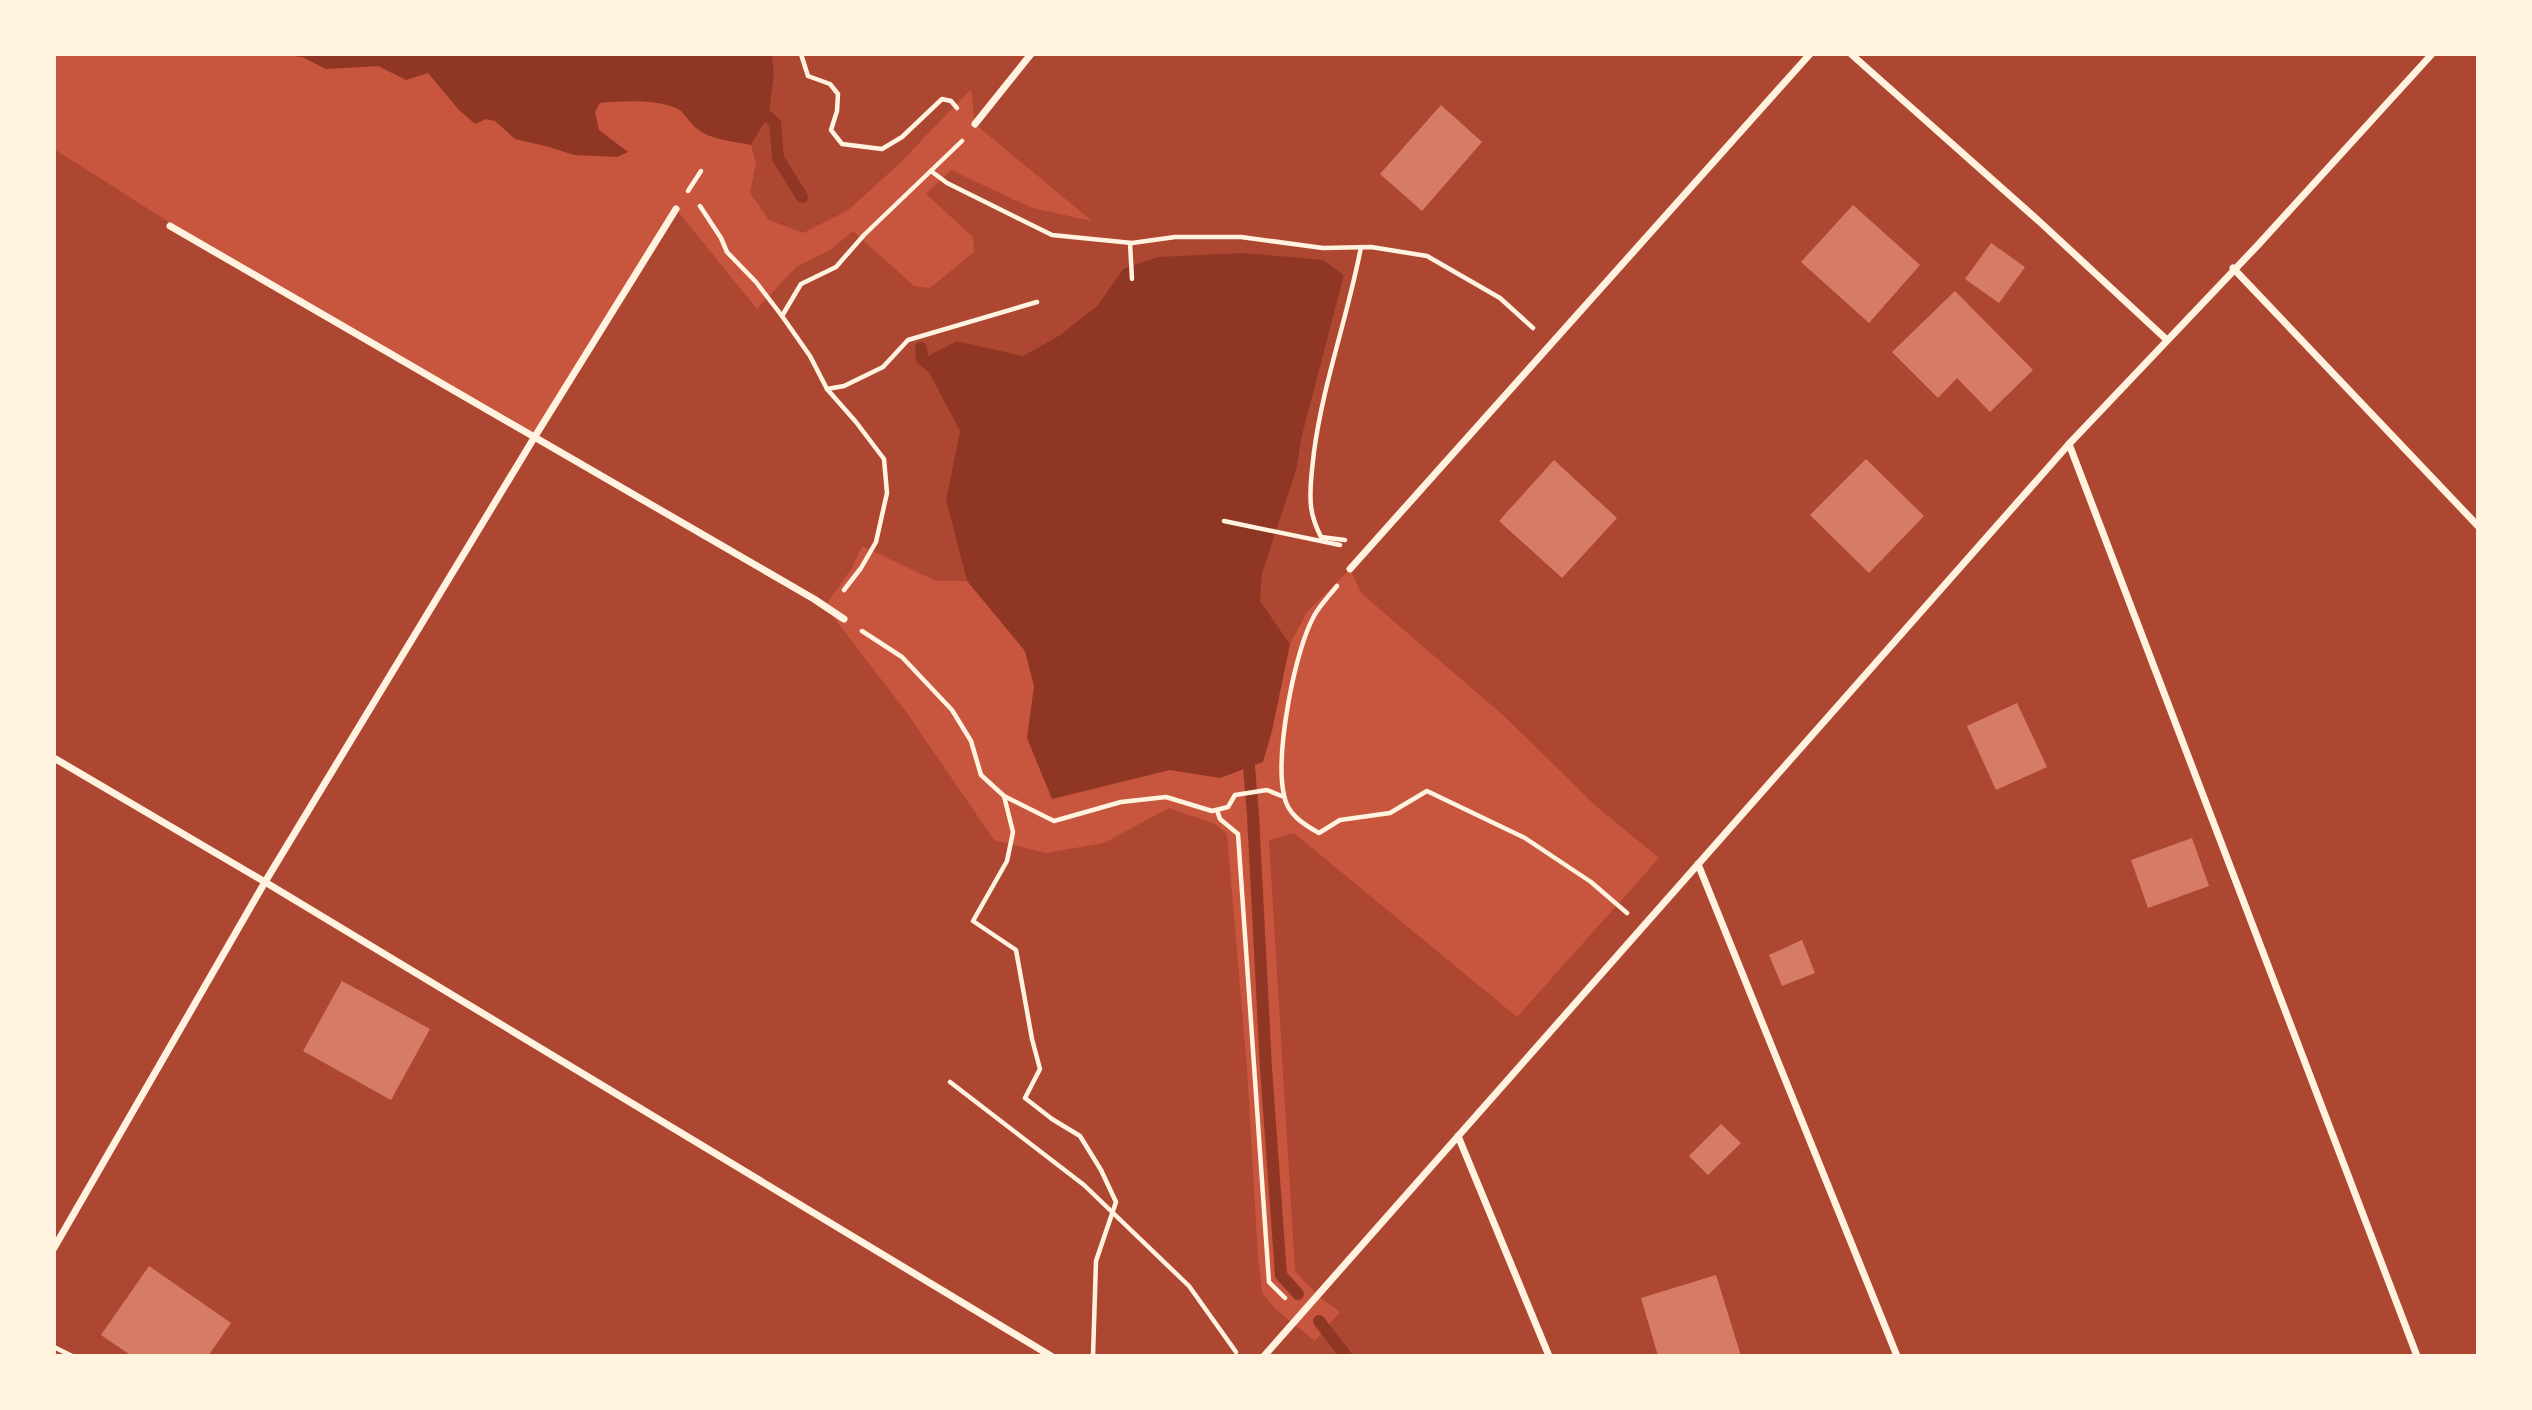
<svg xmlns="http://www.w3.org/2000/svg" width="2532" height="1410" viewBox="0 0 2532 1410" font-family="Manrope,sans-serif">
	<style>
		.green { fill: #ae4732; fill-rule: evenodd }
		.water { fill: #8f3625 }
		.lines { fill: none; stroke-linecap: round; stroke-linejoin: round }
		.stream { stroke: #8f3625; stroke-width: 12 }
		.building { fill: #d67c66 }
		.path { stroke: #fff3e0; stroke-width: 4.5 }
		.minor { stroke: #fff3e0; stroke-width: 7 }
	</style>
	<rect width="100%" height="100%" fill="#c8553d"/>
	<path class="green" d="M772,54h1706v1302h-2424v-1207l181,115 299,173 142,-228 81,100 39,-42 34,-17 23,-19 61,55 16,2 44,-36 -1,-15 -47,-43 25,-24 81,38 60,13 -117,-97 -4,-35 -73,76 -51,46 -44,22 -34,-13 -19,-27 6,-30 -5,-18 18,-30 5,-41zM1123,269l221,6 -44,164 -3,28 -35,107 -2,27 30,43 17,-32 43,-43 11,24 142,122 93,91 63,52 -142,159 -223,-184 -25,7 26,431 22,24 23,17 -25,29 -40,-32 -13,-17 -4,-36 -11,-187 -20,-235 -12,-10 -46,-16 -65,35 -58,10 -52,-13 -87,-127 -82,-107 27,-38 10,-22 74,35h31l-21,-81 14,-69 -37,-72 34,-18 66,15 37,-21 38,-30z"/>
	<g class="water">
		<path d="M273,54h499l2,20 -5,41 -18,30c-18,-4 -42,-5 -56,-18 -7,-6 -11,-16 -19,-19 -23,-9 -52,-7 -76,-5l-5,9 4,18 29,22 -11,5 -43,-2 -25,-8 -34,-8 -20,-18 -9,-2 -11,5 -16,-14 -31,-37 -22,7 -28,-14 -52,3 -24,-12z"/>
		<path d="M1243,253l80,7 21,15 -43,164 -4,28 -35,107 -2,27 30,43 -18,87 -9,31 -43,16 -50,-8 -118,29 -25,-61 7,-52 -9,-35 -58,-70 -21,-81 14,-69 -38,-72 35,-18 66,15 37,-21 38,-30 25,-36 35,-12z"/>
	</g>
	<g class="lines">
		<g class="stream">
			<path d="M758,107l17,16 3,35 24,39"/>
			<path d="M921,348l1,11 12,10"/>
			<path d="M1241,755l8,12 4,48 13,253 15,207 17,19"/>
			<path d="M1319,1321l27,35"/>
		</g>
	</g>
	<g class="building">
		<path d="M1441,105l41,37 -60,69 -42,-37z"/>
		<path d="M1853,205l67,60 -51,58 -68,-61z"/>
		<path d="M1991,243l34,24 -26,36 -34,-24z"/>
		<path d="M1955,291l78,79 -43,42 -33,-34 -19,20 -46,-46z"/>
		<path d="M1866,459l58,57 -55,57 -59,-58z"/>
		<path d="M1554,460l63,58 -55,60 -63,-57z"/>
		<path d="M2017,703l30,64 -51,23 -29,-64z"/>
		<path d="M2192,838l17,48 -61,22 -17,-48z"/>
		<path d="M1802,940l13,33 -33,13 -13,-31z"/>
		<path d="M342,981l88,48 -39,71 -88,-49z"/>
		<path d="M1721,1124l20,19 -33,32 -19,-19z"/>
		<path d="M149,1266l82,57 -23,33h-76l-31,-21z"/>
		<path d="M1716,1275l25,81h-83l-17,-58z"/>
	</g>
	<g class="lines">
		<g class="path">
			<path d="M801,54l7,22 22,8 8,10 -1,17 -6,19 11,14 40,5 20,-12 40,-38 9,2 6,7"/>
			<path d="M931,171l16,12 105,52 80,8 43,-6h66l82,11 48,-1 56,9 73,42 33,30"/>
			<path d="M688,191l13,-20"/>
			<path d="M700,206l21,32 6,14 29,30 26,34 28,40 17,33 29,33 28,37 3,34 -11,49 -15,26 -17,22"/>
			<path d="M1130,243l2,36"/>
			<path d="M782,316l19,-32 35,-17 28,-32 98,-94"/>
			<path d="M827,389l17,-3 39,-19 25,-27 129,-38"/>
			<path d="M1224,521l116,24"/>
			<path d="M1345,540l-24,-3c-5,-10 -9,-20 -10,-31 -2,-17 1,-36 3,-54 9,-69 34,-136 47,-205"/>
			<path d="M1337,586c-8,10 -17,19 -23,30 -20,36 -39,139 -30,179 3,19 19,29 35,38l21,-13 50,-7 37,-22 98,47 66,44 36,31"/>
			<path d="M862,631l40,26 50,53 19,31 10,34 23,21 50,25 67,-19 45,-5 46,14 16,-4 7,-12 32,-5 17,7"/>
			<path d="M1004,796l9,36 -6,29 -34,60 43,29 16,89 8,30 -15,29 27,21 28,17 21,34 15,32 -20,59 -3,95"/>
			<path d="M1217,810l3,9 18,15 31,448 16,16"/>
			<path d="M950,1082l134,103 105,101 47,66"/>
			<path d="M54,1347l18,9"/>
		</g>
		<g class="minor">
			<path d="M1851,54l190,169 126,117"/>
			<path d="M975,124l56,-70"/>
			<path d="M170,226l644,373 30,20"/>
			<path d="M2233,268l245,258"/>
			<path d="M2069,444l348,912"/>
			<path d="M1350,569l460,-515"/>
			<path d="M54,758l211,124 786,474"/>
			<path d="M1698,864l199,492"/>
			<path d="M1458,1136l91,220"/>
			<path d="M54,1248l211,-366 269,-444 142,-229"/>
			<path d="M1264,1356l805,-912 189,-199 174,-191"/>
		</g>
	</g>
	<rect width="2532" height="1410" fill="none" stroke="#fff3e0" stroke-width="112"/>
</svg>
